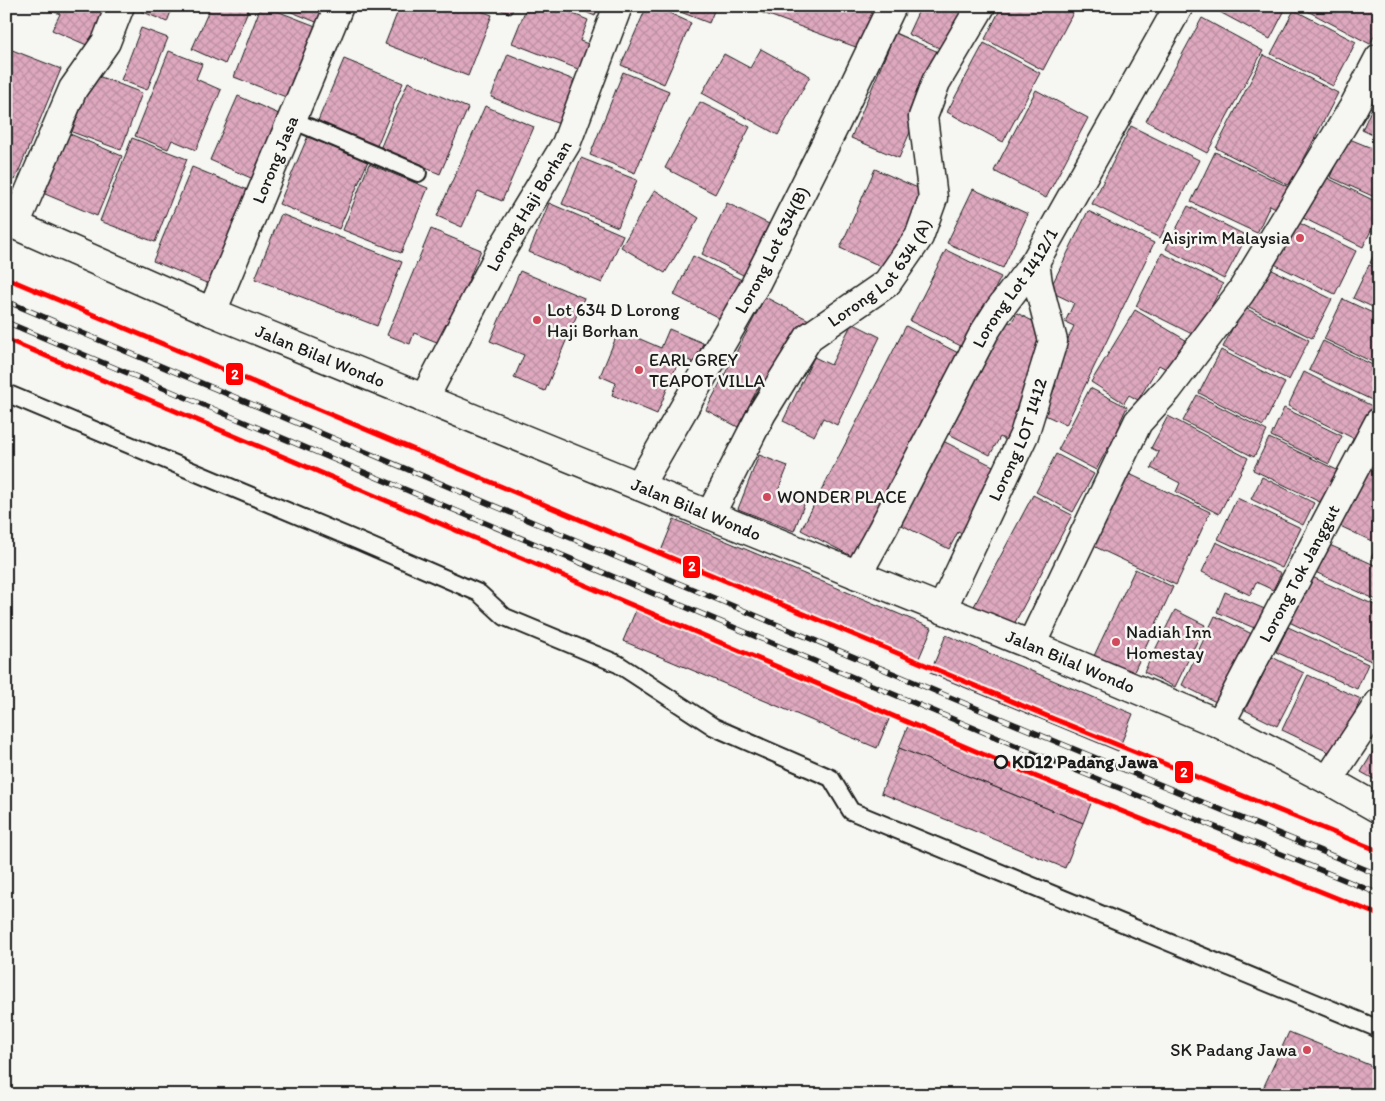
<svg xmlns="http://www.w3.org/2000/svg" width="1385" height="1101" viewBox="0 0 1385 1101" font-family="Itim,sans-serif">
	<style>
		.building { fill: url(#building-cross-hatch); stroke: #1c1c1c }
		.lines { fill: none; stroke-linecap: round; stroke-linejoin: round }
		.service-casing { stroke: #1c1c1c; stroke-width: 20 }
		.minor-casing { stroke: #1c1c1c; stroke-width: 31 }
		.service { stroke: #f6f6f2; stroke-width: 16 }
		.minor { stroke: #f6f6f2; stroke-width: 28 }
		.rail-casing { stroke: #1c1c1c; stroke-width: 5.5 }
		.rail { stroke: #f6f6f2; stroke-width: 4; stroke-dasharray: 11; stroke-linecap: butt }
		.rail-1-casing { stroke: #f6f6f2; stroke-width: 9 }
		.rail-1 { stroke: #f00; stroke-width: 5 }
		.poi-dot { fill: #d1495b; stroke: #f6f6f2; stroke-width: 2 }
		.stop-dot { fill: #f6f6f2; stroke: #1c1c1c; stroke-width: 2.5 }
		.labels { text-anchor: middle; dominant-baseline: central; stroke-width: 5; stroke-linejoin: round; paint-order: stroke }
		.street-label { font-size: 18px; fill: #1c1c1c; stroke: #f6f6f2 }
		.poi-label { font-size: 18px; fill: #1c1c1c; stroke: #f6f6f2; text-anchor: start }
		.stop-label { font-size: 18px; font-weight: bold; fill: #1c1c1c; stroke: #f6f6f2; text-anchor: start }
		.line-badge { stroke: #f6f6f2; stroke-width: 2 }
		.badge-label { font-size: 14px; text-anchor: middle; font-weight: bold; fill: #fff }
	</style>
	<defs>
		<pattern id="building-cross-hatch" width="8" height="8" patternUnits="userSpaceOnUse" patternTransform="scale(1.25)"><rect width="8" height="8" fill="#dea8be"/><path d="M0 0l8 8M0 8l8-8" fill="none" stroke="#be90a3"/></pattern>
	</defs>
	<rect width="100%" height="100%" fill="#f6f6f2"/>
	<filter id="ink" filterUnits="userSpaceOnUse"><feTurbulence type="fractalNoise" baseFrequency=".02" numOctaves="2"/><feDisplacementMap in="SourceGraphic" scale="10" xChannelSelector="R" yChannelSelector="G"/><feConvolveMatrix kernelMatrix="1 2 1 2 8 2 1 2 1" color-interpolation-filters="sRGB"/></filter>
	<g filter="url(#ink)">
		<g class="building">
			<path d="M50,6h57l-18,40 -37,-16 8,-16 -12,-5z"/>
			<path d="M129,6h44l-6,16z"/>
			<path d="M211,6h39l-25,58 -33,-15z"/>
			<path d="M261,6h3l62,24 -27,72 -65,-25z"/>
			<path d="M277,6h57l-8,20z"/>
			<path d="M400,6h68l24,9 -24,61 -83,-32z"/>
			<path d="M492,6h22l-3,8z"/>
			<path d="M527,6h27l34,14 -8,21 14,5 -11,25 -71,-28z"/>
			<path d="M571,6h27l-3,10z"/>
			<path d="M647,6h7l37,17 -27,61 -43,-19z"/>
			<path d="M665,6h51l-7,17z"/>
			<path d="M744,6h137l-17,44z"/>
			<path d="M921,6h46l-21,45 -38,-17z"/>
			<path d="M1002,6h68l5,3 -32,61 -58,-31z"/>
			<path d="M1215,6h72l-17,33 -56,-30z"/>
			<path d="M1298,6h81v21l-9,17z"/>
			<path d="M1294,10l62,32 -23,44 -62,-32z"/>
			<path d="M1202,18l61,33 -56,102 -61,-32z"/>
			<path d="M141,28l27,10 -21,52 -26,-10z"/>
			<path d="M895,33l48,21 -44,104 -48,-20z"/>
			<path d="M984,43l56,30 -37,69 -56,-30z"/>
			<path d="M7,48l54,21 -46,111 -9,-3v-126z"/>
			<path d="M761,49l49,27 -32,59 -76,-42 22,-39 26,14z"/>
			<path d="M169,51l33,13 -6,15 25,11 -25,60 -24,-10 -4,9 -33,-13z"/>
			<path d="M508,54l71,28 -17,43 -71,-28z"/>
			<path d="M1264,55l74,38 -48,93 -74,-38z"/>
			<path d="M344,59l59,24 -27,65 -59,-25z"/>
			<path d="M623,72l46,19 -34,82 -45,-18z"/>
			<path d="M93,74l49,19 -21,57 -49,-18z"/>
			<path d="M408,82l60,26 -28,66 -60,-25z"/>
			<path d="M1379,82v56l-17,-8 10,-22 -4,-1z"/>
			<path d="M1036,90l52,28 -42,80 -52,-27z"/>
			<path d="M238,96l50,22 -28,64 -50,-22z"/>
			<path d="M700,102l50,25 -35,67 -50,-26z"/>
			<path d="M485,106l49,21 -32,74 -24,-10 -16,36 -25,-11z"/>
			<path d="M1131,126l68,34 -39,78 -68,-34z"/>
			<path d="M63,131l59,25 -25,60 -59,-25z"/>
			<path d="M308,136l60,25 -29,68 -60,-25z"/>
			<path d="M132,138l55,21 -32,83 -55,-21z"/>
			<path d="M1347,138l32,13v48l-49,-22z"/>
			<path d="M1215,152l82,39 -11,22 -16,-8 -13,28 -66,-31z"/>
			<path d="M581,158l56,22 -19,47 -56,-23z"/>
			<path d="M369,164l59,24 -27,65 -58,-23z"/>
			<path d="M192,167l56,23 -39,94 -56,-23z"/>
			<path d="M875,169l54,24 -35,79 -54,-24z"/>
			<path d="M1317,173l62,30v11l-16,33 -66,-32z"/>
			<path d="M973,189l55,25 -25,54 -56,-25z"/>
			<path d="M655,190l44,28 -34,55 -44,-26z"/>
			<path d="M549,203l74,32 -21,48 -73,-31z"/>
			<path d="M727,203l44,22 -26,51 -43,-22z"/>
			<path d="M1188,206l59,30 -23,43 -58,-30z"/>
			<path d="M1088,211l66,32 -88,182 -23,-11 13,-29 -8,-4 26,-55 -9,-4 9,-19 -25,-12z"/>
			<path d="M281,214l121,48 -25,64 -122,-47z"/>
			<path d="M1291,219l65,32 -21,43 -65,-32z"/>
			<path d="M431,229l50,21 -39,94 -28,-11 -4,11 -23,-9z"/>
			<path d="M1379,244v23l-9,-4z"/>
			<path d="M946,250l55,27 -36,71 -55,-27z"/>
			<path d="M1162,253l61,31 -27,52 -60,-30z"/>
			<path d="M693,256l57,28 -19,40 -57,-29z"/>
			<path d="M1369,265l10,4v41l-26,-12z"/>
			<path d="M1266,267l66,32 -20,39 -65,-32z"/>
			<path d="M520,271l64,27 -39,93 -31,-13 10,-23 -34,-14z"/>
			<path d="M765,297l46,24 -37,71 -14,-8 -22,43 -32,-17z"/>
			<path d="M1343,299l36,17v49l-55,-26z"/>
			<path d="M1243,307l66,33 -20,40 -66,-33z"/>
			<path d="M1135,310l54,32 -18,30 -12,-7 -21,35 -9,-5 -5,8 -33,-21z"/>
			<path d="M1017,313l27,14 -34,115 -10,-5 -10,18 -45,-23 52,-116 14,7z"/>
			<path d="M852,323l28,14 -43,88 -14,-7 -9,18 -31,-15 31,-64 17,8z"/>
			<path d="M906,326l56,29 -105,204 -56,-29z"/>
			<path d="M669,329l34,14 -8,20 -15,-6 -23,57 -45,-19 4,-12 -16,-7 19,-46 42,18z"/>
			<path d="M1323,341l56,27v27l-3,7 -67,-32z"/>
			<path d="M1221,350l64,33 -22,43 -64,-33z"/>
			<path d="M1304,372l68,34 -17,33 -67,-33z"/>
			<path d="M1090,388l37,19 -7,15 8,4 -13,24 -6,-4 -13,24 -38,-20z"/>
			<path d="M1197,395l70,36 -13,26 -71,-36z"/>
			<path d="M1284,408l58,28 -13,28 -58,-28z"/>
			<path d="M1168,416l80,42 -29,56 -43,-22 4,-9 -29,-15 8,-16 -8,-4z"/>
			<path d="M933,436l70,35 -33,67 -12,-6 -9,17 -57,-29z"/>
			<path d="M1269,438l68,32 -15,33 -69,-33z"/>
			<path d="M1056,454l38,20 -21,38 -37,-20z"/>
			<path d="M759,455l29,11 -10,25 27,11 -11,29 -56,-22z"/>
			<path d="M1369,461l10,5v96l-8,-4 7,-14 -40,-19z"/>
			<path d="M1121,470l89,42 -34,73 -89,-42z"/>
			<path d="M1262,477l52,26 -11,22 -52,-26z"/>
			<path d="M1033,495l39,20 -60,113 -39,-20z"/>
			<path d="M1237,498l64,30 -19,40 -64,-29z"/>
			<path d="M674,519l258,109 -16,37 -257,-109z"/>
			<path d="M1216,542l65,31 -8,17 -17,-8 -6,13 -48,-23z"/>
			<path d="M1325,543l54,24v34l-66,-30z"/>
			<path d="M1135,569l38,18 -41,89 -39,-18z"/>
			<path d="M1310,576l69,31v38l-8,16 -82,-39z"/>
			<path d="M1225,592l42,18 -8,20 -42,-18z"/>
			<path d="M636,610l254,107 -13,31 -254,-107z"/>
			<path d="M1175,610l30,15 -30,62 -31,-15z"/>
			<path d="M1215,616l37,18 -34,69 -36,-18z"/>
			<path d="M1288,627l80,37 -11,25 -81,-37z"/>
			<path d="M946,635l187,79 -15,37 -188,-78z"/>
			<path d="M1272,657l32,16 -27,53 -32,-16z"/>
			<path d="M1308,675l53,24 -26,56 -53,-25z"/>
			<path d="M908,726l184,75 -9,22 -184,-75z"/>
			<path d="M1379,742v40l-18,-10z"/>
			<path d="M899,748l184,75 -18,45 -184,-75z"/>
			<path d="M1289,1032l90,37v26h-119z"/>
		</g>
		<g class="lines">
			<g class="service-casing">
				<g id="service">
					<path d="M292,120l126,53"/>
					<path d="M6,393l355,149 118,51 26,24 113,47 96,63 117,51 20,33 528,218"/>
				</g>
			</g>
			<g class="minor-casing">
				<g id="minor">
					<path id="s1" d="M6,221l206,91 498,203 321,130 189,79 108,56 51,29"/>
					<path d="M15,225l58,-136 33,-47 14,-36"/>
					<path id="s2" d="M212,312l127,-306"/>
					<path id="s3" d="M424,399l77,-148 65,-107 52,-138"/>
					<path id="s4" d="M639,486l116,-201 79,-158 58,-121"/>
					<path id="s5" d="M710,515l52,-102 47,-76 78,-54 32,-46 14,-39 -10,-81 13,-35 45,-76"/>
					<path id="s6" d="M857,575l26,-47 101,-195 14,-22 37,-49 144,-256"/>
					<path id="s7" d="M942,609l82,-174 29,-94 -15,-58 -3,-21"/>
					<path d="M1031,645l107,-223 30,-33 73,-97 112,-184 26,-50"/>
					<path id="s8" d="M1220,724l159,-302"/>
					<path d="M1328,780l51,-77"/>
				</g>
			</g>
			<use href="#service" class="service"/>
			<use href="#minor" class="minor"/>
			<g class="rail-casing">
				<g id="rail">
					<path d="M6,301l1039,436 334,138"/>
					<path d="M6,322l1030,432 343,140"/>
				</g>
			</g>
			<use href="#rail" class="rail"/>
			<g class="rail-1-casing">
				<g id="rail-1">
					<path d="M6,278l1048,441 325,132"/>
					<path d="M6,339l1026,436 347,140"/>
				</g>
			</g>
			<use href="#rail-1" class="rail-1"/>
		</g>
	</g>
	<g class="poi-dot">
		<circle cx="1300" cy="238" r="5"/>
		<circle cx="537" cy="320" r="5"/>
		<circle cx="639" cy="370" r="5"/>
		<circle cx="767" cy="497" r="5"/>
		<circle cx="1116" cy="642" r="5"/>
		<circle cx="1307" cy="1050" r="5"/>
	</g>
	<circle class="stop-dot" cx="1001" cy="762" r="6"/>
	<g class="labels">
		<g class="street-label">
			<text stroke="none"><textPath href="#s2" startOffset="165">Lorong Jasa</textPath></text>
			<text stroke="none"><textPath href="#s3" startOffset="220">Lorong Haji Borhan</textPath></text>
			<text stroke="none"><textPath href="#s4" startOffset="271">Lorong Lot 634(B)</textPath></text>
			<text stroke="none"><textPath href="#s5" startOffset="301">Lorong Lot 634 (A)</textPath></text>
			<text stroke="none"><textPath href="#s6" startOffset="328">Lorong Lot 1412/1</textPath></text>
			<text stroke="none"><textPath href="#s1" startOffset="342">Jalan Bilal Wondo</textPath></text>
			<text stroke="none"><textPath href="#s7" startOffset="186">Lorong LOT 1412</textPath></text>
			<text stroke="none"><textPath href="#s1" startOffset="748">Jalan Bilal Wondo</textPath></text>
			<text stroke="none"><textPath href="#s8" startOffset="170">Lorong Tok Janggut</textPath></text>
			<text stroke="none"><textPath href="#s1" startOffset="1152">Jalan Bilal Wondo</textPath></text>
		</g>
		<g class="poi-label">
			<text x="1290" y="238" text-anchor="end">Aisjrim Malaysia</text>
			<text x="547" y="310">Lot 634 D Lorong<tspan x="547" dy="21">Haji Borhan</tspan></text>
			<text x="649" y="360">EARL GREY<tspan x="649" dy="21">TEAPOT VILLA</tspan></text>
			<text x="777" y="497">WONDER PLACE</text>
			<text x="1126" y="632">Nadiah Inn<tspan x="1126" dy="21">Homestay</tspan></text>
			<text x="1297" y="1050" text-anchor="end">SK Padang Jawa</text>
		</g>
		<g class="stop-label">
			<text x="1012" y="762">KD12 Padang Jawa</text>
		</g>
	</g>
	<g class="line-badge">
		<rect x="225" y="362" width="19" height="24" rx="5" fill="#f00"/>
		<rect x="682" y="555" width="19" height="24" rx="5" fill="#f00"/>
		<rect x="1174" y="760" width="20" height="24" rx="5" fill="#f00"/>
	</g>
	<g class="badge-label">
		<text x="235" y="379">2</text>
		<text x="692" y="571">2</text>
		<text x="1184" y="777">2</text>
	</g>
	<rect width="1385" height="1101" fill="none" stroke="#f6f6f2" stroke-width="25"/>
	<rect x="12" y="12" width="1360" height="1076" fill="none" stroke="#1c1c1c" stroke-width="2" filter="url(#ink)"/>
</svg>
